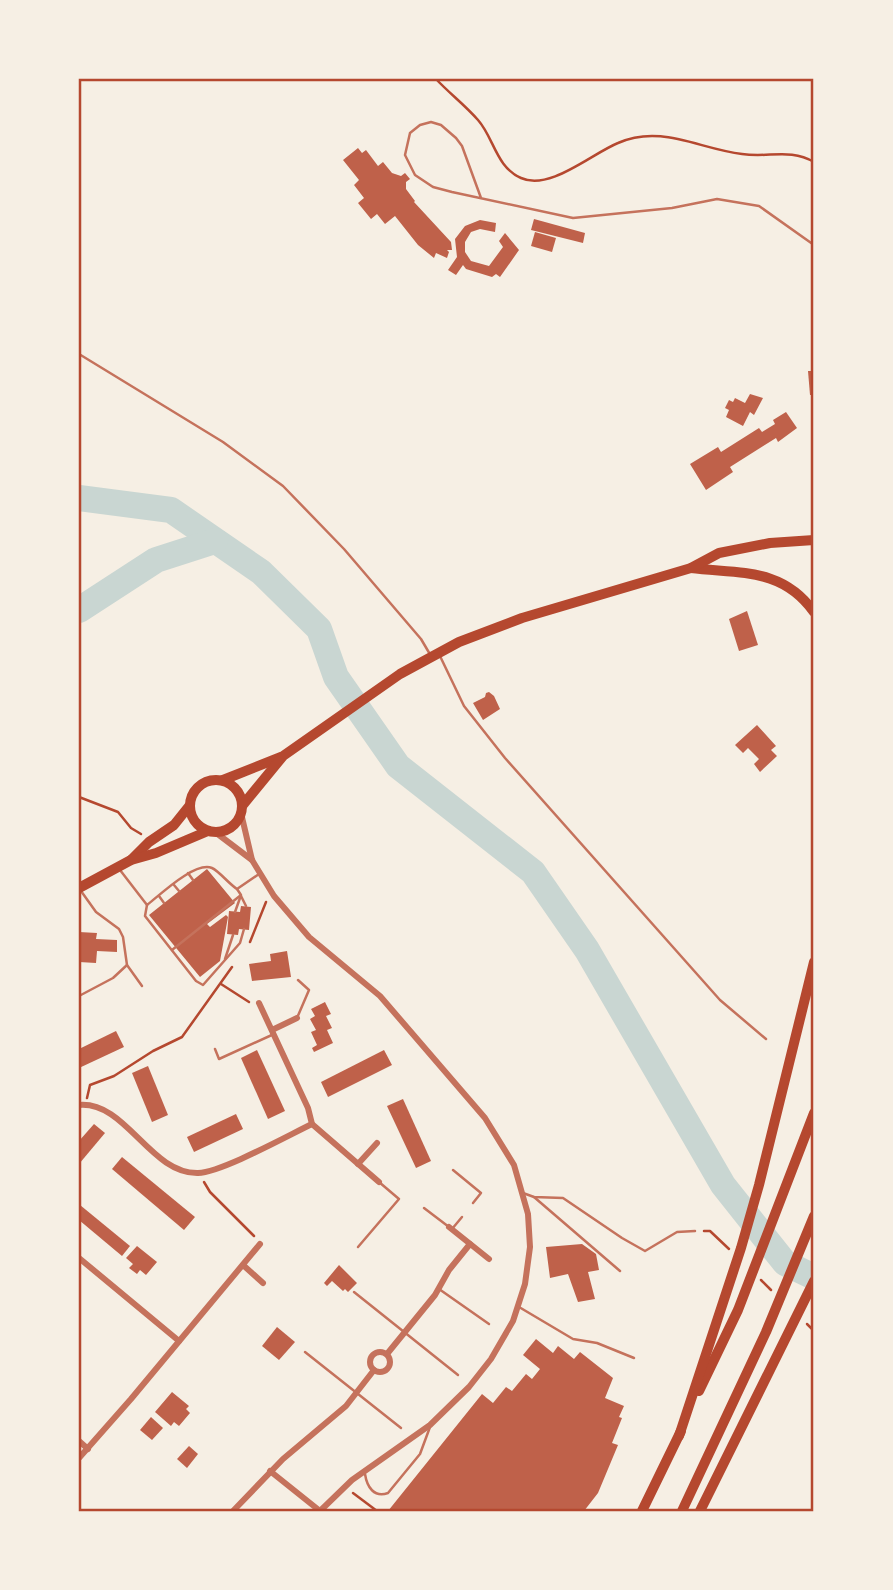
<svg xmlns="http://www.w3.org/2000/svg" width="893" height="1590" viewBox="0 0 893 1590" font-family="Quicksand,sans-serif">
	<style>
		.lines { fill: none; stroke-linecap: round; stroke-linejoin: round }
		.river { stroke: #c9d6d2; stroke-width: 26 }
		.building { fill: #bf614a }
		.path { stroke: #b5482f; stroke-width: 2.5 }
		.service { stroke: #c5725c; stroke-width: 2.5 }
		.minor { stroke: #c5725c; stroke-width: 6 }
		.primary { stroke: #b5482f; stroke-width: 10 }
		.trunk { stroke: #b5482f; stroke-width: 10 }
		.neatline { fill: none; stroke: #b5482f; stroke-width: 2.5 }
	</style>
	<rect width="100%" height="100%" fill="#f6efe4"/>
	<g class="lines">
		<g class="river">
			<path d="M79,498l92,12 90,62 58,57 17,48 62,89 135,106 54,78 136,235 62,78 29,14"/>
			<path d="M79,610l77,-50 59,-19"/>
		</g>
	</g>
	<g class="building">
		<path d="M358,148l4,5 4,-3 12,16 5,-4 9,11 9,3 4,-3 5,6 -4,3v7l9,12 -1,1 37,40 1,8h-5l2,2 -2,6 -11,-5 -2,5 -16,-13 -23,-29 -10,8 -8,-10 -6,5 -13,-16 6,-5 -10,-13 5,-5 -16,-20z"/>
		<path d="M534,219l51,14 -2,10 -52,-13z"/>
		<path d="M480,220l16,3 -1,9 -15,-3 -9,3 -6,10v10l6,9 18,5 14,-19 -4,-6 6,-8 14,17 -19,27 -4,-3 -4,3 -26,-8 -3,-4 -7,10 -8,-5 9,-13 -2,-18 10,-13z"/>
		<path d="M535,232l21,6 -4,14 -21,-6z"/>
		<path d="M808,371h6v24h-4z"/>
		<path d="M750,394l13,4 -9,17 -4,-3 -7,14 -17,-9 3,-7 -4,-2 4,-8 4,2 2,-4 10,5z"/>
		<path d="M786,412l11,16 -19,14 -2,-4 -46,29 3,5 -27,18 -16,-26 28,-17 3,5 38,-24 3,4 13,-8 -2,-4z"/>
		<path d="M747,611l11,34 -19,6 -10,-32z"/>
		<path d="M489,692l5,4 6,13 -17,11 -10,-17 12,-6 1,-4z"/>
		<path d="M757,725l19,21 -5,4 6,6 -17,16 -6,-8 5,-5 -11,-11 -5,5 -8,-8z"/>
		<path d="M207,869l28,34 -28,21 3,3 16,-12 2,2 -8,44 -20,16 -51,-62z"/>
		<path d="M241,906l10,1 -2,23 -10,-1 -1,6 -11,-1 2,-23 11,1z"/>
		<path d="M79,932l18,1 -1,6 21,1v12l-20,-1 -1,12 -17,-1z"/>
		<path d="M287,951l4,26 -39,4 -3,-17 22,-3 -1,-7z"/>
		<path d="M325,1002l6,12 -5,2 6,12 -5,2 6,13 -19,9 -2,-4 5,-3 -6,-13 5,-2 -6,-11 5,-3 -4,-7z"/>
		<path d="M116,1031l8,16 -45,21v-19z"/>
		<path d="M257,1050l28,61 -17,8 -27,-61z"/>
		<path d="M384,1050l8,15 -64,32 -7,-15z"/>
		<path d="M148,1066l20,49 -16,7 -20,-49z"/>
		<path d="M403,1099l28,62 -15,7 -29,-62z"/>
		<path d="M236,1114l7,15 -49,23 -7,-15z"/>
		<path d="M94,1124l11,9 -26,31v-23z"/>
		<path d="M122,1157l73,60 -11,13 -72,-61z"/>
		<path d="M80,1205l50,41 -8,10 -43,-36z"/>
		<path d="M582,1244l14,10 3,16 -11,2 7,27 -17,3 -10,-28 -18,4 -4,-31z"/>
		<path d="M137,1246l20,16 -11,13 -6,-5 -3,4 -8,-6 4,-4 -7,-6z"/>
		<path d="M339,1265l18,18 -9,9 -3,-3 -2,2 -11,-10 -5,5 -3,-3z"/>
		<path d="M277,1327l18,15 -16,18 -17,-14z"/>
		<path d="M536,1339l17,14 5,-7 16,13 6,-7 33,26 -8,20 19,8 -5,11 3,1 -10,25 6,2 -20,48 -14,18h-196l94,-117 11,9 13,-16 6,4 14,-17 6,5 8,-10 -17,-14z"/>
		<path d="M172,1392l17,14 -3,3 4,4 -11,13 -5,-4 -3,4 -16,-14z"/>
		<path d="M151,1417l12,11 -11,12 -12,-10z"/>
		<path d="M189,1446l9,8 -11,14 -10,-9z"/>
	</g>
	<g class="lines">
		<g class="path">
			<path d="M436,79c13,14 29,26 42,41 16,18 18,47 43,58 29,13 70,-24 97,-35 43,-19 81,6 124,11 27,4 48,-6 72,8"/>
			<path d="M79,797l39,15 13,16 10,6"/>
			<path d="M250,942l16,-40"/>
			<path d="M221,984l28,18"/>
			<path d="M87,1098l3,-13 24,-9 39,-25 29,-14 50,-70"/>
			<path d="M204,1182l6,10 44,44"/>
			<path d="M704,1231h6l19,18"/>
			<path d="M761,1280l10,10"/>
			<path d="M807,1324l7,7"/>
			<path d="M353,1493l24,18"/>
		</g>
		<g class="service">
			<path d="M481,198l-19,-52 -6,-8 -15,-13 -10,-3 -11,3 -10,8 -5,22 10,20 18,12 19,5 121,26 99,-10 45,-9 42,7 55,39"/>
			<path d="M79,354l144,88 60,44 61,63 77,90 10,17"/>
			<path d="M439,654l25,52 41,52 215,242 46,39"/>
			<path d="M120,870l27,35c13,-10 48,-44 65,-37 7,3 17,16 25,21l22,-15"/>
			<path d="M188,873l5,7"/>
			<path d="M174,885l5,6"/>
			<path d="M81,891l15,21 23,17 4,8 4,28 15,21"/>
			<path d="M159,896l5,7"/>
			<path d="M241,896l5,10"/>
			<path d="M147,905l-2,11 51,65 7,4 37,-42 4,-14"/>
			<path d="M235,912l5,-14"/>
			<path d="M172,950l69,-55 -4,-6"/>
			<path d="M225,959l8,-24"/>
			<path d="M79,996l34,-18 14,-13"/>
			<path d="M297,1018l12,-28 -11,-10"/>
			<path d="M215,1049l4,10 55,-25"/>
			<path d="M453,1170l28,23 -8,10"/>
			<path d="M523,1193l11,4 29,1 59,40 23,13 32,-19 18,-1"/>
			<path d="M534,1197l86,74"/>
			<path d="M424,1208l25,19"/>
			<path d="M452,1229l10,-12"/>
			<path d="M358,1247l41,-48 -20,-17"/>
			<path d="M439,1289l50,35"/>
			<path d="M354,1292l104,83"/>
			<path d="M519,1307l54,32 24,4 37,15"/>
			<path d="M305,1352l96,76"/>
			<path d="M365,1474c2,13 9,24 23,19l32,-39 10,-27"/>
		</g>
		<g class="minor">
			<path d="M241,813l11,47 22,36 35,41 71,59 105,122 29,47 14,49 2,33 -5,37 -12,37 -22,38 -22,28 -39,38 -78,55 -32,31"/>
			<path d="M215,832l37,28"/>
			<path d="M259,1003l49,105 4,16 67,58"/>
			<path d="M272,1030l25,-12"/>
			<path d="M79,1105c47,-4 71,69 119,68 24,-1 89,-37 114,-49"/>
			<path d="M358,1164l19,-21"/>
			<path d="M449,1227l40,32"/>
			<path d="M79,1258l100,83"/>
			<path d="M243,1265l20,18"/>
			<circle cx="380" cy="1362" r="10"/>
			<path d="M387,1354l48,-59 14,-25 21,-26"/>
			<path d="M79,1441l9,8"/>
			<path d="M79,1458l52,-59 129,-155"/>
			<path d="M270,1471l50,40"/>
			<path d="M233,1511l50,-52 63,-53 28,-36"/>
		</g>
		<g class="primary">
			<path d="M691,568c48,6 91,-1 123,44"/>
			<circle cx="216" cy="806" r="26"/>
			<path d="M223,780l58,-23"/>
			<path d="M242,806l41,-50 117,-82 59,-32 63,-24 169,-50 28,-15 51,-10 44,-3"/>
			<path d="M131,860l18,-18 25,-17 16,-20"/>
			<path d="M79,888l52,-28 25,-7 52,-22"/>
		</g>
		<g class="trunk">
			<path d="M699,1391l39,-81 76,-197"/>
			<path d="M679,1436l62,-188 18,-63 55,-223"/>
			<path d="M642,1511l39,-80"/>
			<path d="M682,1511l84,-179 48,-116"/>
			<path d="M700,1511l114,-230"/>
		</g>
	</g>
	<rect width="893" height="1590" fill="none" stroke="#f6efe4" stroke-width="161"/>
	<rect x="80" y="80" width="732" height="1430" class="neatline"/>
</svg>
